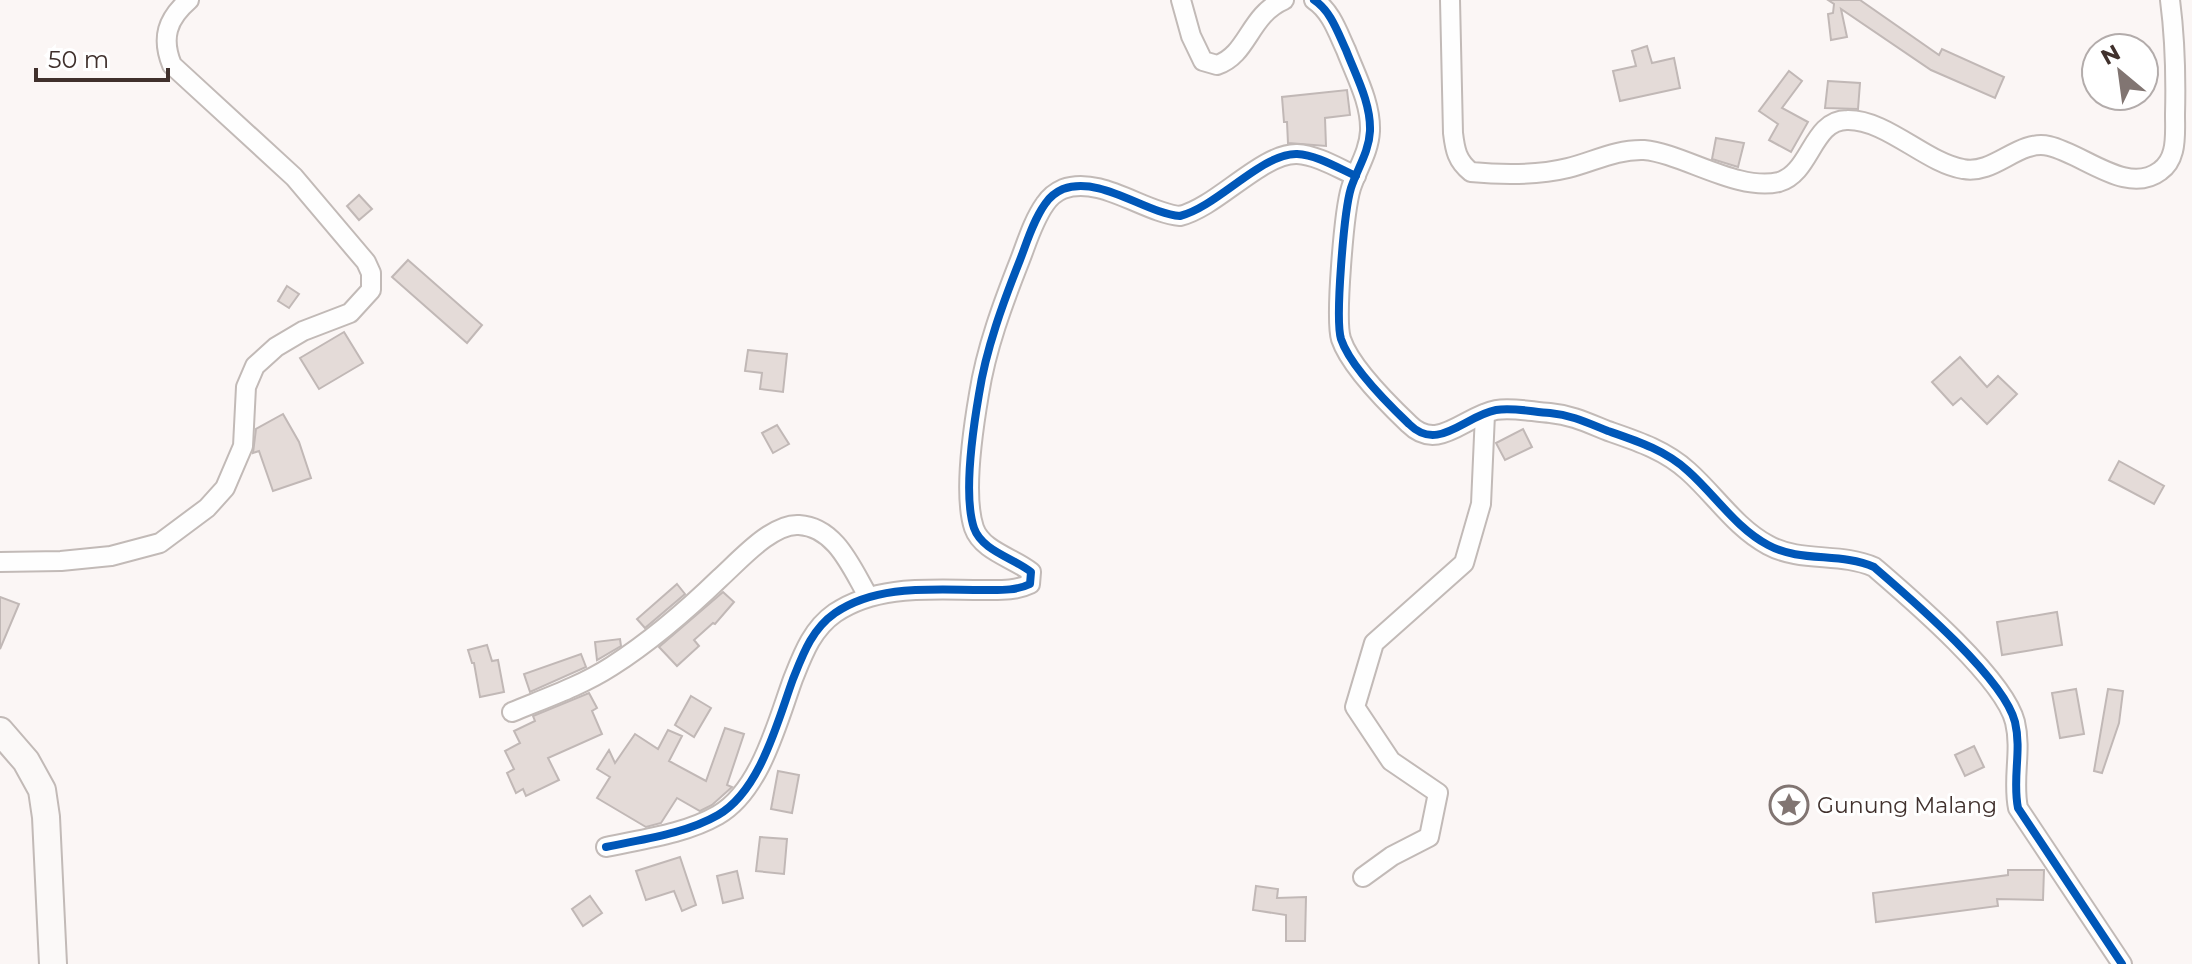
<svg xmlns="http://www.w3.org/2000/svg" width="2192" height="964" viewBox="0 0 2192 964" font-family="Montserrat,sans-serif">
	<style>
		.building { fill: #e4dbd8; stroke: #c1b8b6; stroke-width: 2 }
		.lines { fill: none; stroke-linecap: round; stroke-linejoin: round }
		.street-casing { stroke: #c2bab7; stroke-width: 22 }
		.secondary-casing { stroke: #c2bab7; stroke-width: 30 }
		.street { stroke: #fefefe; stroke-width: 18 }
		.secondary { stroke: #fbf9f8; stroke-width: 26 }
		.cycleway-casing { stroke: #fff; stroke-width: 13 }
		.cycleway { stroke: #0057b8; stroke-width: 8 }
		.labels { text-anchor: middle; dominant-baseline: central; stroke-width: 6; stroke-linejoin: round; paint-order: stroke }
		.poi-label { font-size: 22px; fill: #40302c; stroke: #fff; text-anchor: start }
	</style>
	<rect width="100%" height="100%" fill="#fbf6f5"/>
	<g class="building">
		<path d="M1828,0h32l79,55 3,-6 62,28 -9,21 -64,-28 -90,-61 6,28 -16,3 -3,-26 5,-1 1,-9z"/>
		<path d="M1647,46l5,17 22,-5 6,30 -60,13 -7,-30 23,-5 -4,-15z"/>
		<path d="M1789,71l13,10 -20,27 26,14 -17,30 -22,-12 9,-16 -19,-13z"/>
		<path d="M1828,81l32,2 -2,26 -33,-1z"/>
		<path d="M1347,90l3,25 -25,3 1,28 -38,-3 -1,-21h-3l-2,-25z"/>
		<path d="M1716,138l28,5 -6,24 -26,-8z"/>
		<path d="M359,195l13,14 -13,11 -12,-14z"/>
		<path d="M408,260l74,65 -15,18 -75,-66z"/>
		<path d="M287,286l12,8 -10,14 -11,-7z"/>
		<path d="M344,332l19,31 -44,26 -19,-31z"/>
		<path d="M748,350l39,4 -4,38 -23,-3 2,-16 -17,-2z"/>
		<path d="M1960,357l27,30 11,-11 19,18 -30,30 -26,-26 -8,7 -21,-23z"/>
		<path d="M283,414l16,28 12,36 -38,13 -14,-40 -6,2 3,-24z"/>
		<path d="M777,425l12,19 -16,9 -11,-20z"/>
		<path d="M1523,429l9,18 -27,13 -9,-17z"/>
		<path d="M2119,461l45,25 -10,18 -45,-24z"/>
		<path d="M677,584l8,10 -40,34 -8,-9z"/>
		<path d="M723,592l11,10 -19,22 -2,-1 -19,17 5,6 -22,20 -18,-19z"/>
		<path d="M0,597l19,7 -19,45z"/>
		<path d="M2057,612l5,33 -60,10 -5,-33z"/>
		<path d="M620,639l1,7 -24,14 -2,-18z"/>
		<path d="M487,645l5,16 6,-1 6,32 -24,5 -6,-34h-2l-4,-13z"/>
		<path d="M581,654l5,13 -56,25 -6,-18z"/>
		<path d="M2076,689l8,45 -24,4 -8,-45z"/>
		<path d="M2108,689l15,2 -4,32 -17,50 -8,-2z"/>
		<path d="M589,693l8,15 -5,3 10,23 -54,24 11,22 -33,16 -3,-7 -7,4 -9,-20 7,-4 -9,-18 15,-8 -6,-12 21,-10 -2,-5z"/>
		<path d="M691,696l20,12 -17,29 -19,-12z"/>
		<path d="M725,728l19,6 -17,51 5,2 -20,18 -12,6 -23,-13 -16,25 -15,4 -49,-29 13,-21 -13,-8 12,-19 6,13 20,-29 23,15 10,-19 14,6 -13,25 37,20z"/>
		<path d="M1974,746l10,21 -19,9 -10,-21z"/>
		<path d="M778,771l21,4 -7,38 -21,-4z"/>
		<path d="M760,837l27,2 -3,35 -28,-3z"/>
		<path d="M680,857l16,48 -14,6 -8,-20 -28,9 -10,-29z"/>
		<path d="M2008,870h36l-1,30 -46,-1 1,7 -122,16 -3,-29 135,-18z"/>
		<path d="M737,871l6,27 -20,5 -6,-27z"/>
		<path d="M1256,886l22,3 -1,9 29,-1 -1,44h-19v-26l-33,-5z"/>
		<path d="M590,896l12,17 -19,13 -11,-17z"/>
	</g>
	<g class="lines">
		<g class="street-casing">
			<g id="street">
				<path d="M1181,0l10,36 12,25 14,4c31,-10 32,-50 67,-65"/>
				<path d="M1314,0c17,11 24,33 32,50 10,26 25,53 24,81 -1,21 -13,38 -19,57 -7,23 -16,131 -10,151 9,27 47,65 68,85 29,29 55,-8 87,-14 17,-3 37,2 54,3 22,2 38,10 58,18 29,10 57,19 80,40 27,24 48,57 80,74 33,18 72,7 106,22 36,31 130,111 141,155 7,29 -3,57 3,86l104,156"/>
				<path d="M1450,0l3,133c2,17 4,28 18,39 30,3 68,3 97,-4 25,-6 48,-19 76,-18 38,3 94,42 135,32 32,-9 33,-62 68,-62 39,-1 79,43 116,49 32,6 55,-30 86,-23 35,8 78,50 111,25 7,-5 11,-12 13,-20 3,-11 2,-25 2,-36 1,-39 0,-77 -5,-115"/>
				<path d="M0,562l61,-1 50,-5 49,-13 47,-35 18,-20 18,-42 3,-59 9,-21 21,-19 27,-16 47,-18 21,-23v-17l-5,-11 -72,-85 -122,-112c-11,-27 -5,-46 17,-65"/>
				<path d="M512,712c34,-14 69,-26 100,-46 39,-25 75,-56 108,-88 19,-17 52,-55 79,-53 37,2 53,44 69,71"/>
				<path d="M606,847c37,-8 79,-13 112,-32 42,-24 59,-92 75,-136 10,-25 19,-50 42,-66 43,-29 97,-23 148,-23 16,0 33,1 47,-6l1,-12c-17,-14 -49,-21 -57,-44 -11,-33 -1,-99 5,-134 7,-45 24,-91 41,-134 7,-18 13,-39 25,-56 4,-6 11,-12 18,-15 37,-14 82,24 117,27 37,-9 82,-63 117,-62 20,1 41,14 59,22"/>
				<path d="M1363,877l29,-21 37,-19 9,-44 -47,-32 -36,-54 19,-64 90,-80 17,-59 4,-90"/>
			</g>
		</g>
		<g class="secondary-casing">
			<path id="secondary" d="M0,731l26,30 16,29 4,27 7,147"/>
		</g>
		<use href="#street" class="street"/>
		<use href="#secondary" class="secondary"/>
		<g class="cycleway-casing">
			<g id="cycleway">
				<path d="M1314,0c17,11 24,33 32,50 10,26 25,53 24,81 -1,21 -13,38 -19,57 -7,23 -16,131 -10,151 9,27 47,65 68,85 29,29 55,-8 87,-14 17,-3 37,2 54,3 22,2 38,10 58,18 29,10 57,19 80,40 27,24 48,57 80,74 33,18 72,7 106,22 36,31 130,111 141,155 7,29 -3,57 3,86l104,156"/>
				<path d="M606,847c37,-8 79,-13 112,-32 42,-24 59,-92 75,-136 10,-25 19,-50 42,-66 43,-29 97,-23 148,-23 16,0 33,1 47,-6l1,-12c-17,-14 -49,-21 -57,-44 -11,-33 -1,-99 5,-134 7,-45 24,-91 41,-134 7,-18 13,-39 25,-56 4,-6 11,-12 18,-15 37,-14 82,24 117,27 37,-9 82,-63 117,-62 20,1 41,14 59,22"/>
			</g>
		</g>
		<use href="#cycleway" class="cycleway"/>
	</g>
	<defs>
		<g id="sight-ring" transform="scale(2)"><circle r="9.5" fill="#fff" stroke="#817572" stroke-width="1.5"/><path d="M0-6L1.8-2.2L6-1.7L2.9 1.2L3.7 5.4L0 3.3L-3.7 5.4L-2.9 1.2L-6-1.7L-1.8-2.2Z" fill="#817572"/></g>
	</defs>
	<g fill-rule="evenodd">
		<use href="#sight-ring" x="1789" y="805"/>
	</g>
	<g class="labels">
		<g class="poi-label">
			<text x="1817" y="805">Gunung Malang</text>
		</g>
	</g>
	<g transform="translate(2120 72) rotate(331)"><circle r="38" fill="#ffffff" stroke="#b3acab" stroke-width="2"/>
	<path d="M0-6L14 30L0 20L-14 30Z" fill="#817572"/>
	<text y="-12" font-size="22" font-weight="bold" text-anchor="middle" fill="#40302c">N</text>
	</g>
	<path d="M36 68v12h132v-12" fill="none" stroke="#40302c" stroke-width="4"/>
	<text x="48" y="68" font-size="24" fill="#40302c" stroke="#ffffff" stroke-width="6" paint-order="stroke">50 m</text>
</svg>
